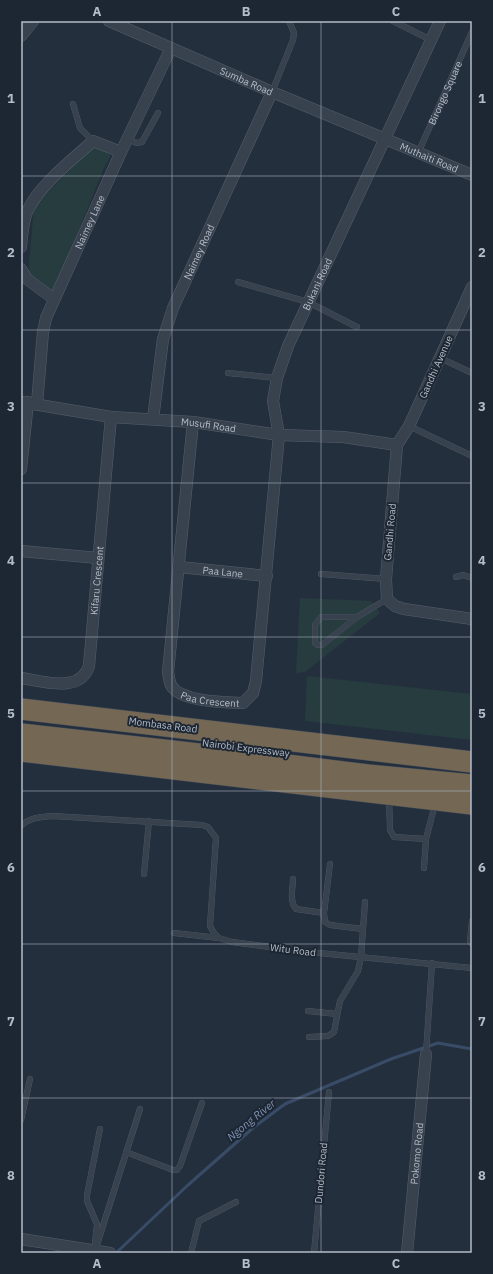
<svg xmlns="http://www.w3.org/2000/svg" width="493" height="1274" viewBox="0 0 493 1274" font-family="'IBM Plex Sans',sans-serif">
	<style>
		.green { fill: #263c3f }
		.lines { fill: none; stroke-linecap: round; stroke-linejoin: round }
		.stream { stroke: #394c67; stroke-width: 3 }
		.lane-casing { stroke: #565f6c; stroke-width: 6 }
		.street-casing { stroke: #565f6c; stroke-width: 12 }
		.highway-casing { stroke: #434c59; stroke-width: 22 }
		.lane { stroke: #38414e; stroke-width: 5.5 }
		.street { stroke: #38414e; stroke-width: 11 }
		.highway { stroke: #746855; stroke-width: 21 }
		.grid { fill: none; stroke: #b4bcc9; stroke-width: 1; stroke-opacity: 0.55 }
		.labels { text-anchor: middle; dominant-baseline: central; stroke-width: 4; stroke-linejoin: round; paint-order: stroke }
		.street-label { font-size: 10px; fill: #b4bcc9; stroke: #1d2633 }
		.water-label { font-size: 11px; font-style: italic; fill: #7c92b1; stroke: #1d2633 }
		.neatline { fill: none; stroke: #b4bcc9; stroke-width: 1.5 }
		.grid-label { font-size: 13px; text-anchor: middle; font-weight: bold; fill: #b4bcc9 }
	</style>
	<rect width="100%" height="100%" fill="#242f3e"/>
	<g class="green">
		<path d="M96,144l15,12 -7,12 -41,101 -9,30 -26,-23 6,-70z"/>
		<path d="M300,598l71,3 9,12 -75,59 -9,1z"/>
		<path d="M307,676l165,18v46l-167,-19z"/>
	</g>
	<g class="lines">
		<path class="stream" d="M116,1253l72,-68 66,-58 31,-23 106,-45 47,-16 34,6"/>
		<g class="lane-casing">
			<g id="lane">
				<path d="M393,21l38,19"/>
				<path d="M272,92l21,-52 1,-7 -5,-12"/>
				<path d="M73,104l7,24 13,13"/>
				<path d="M127,139l10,4 5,-1 16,-29"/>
				<path id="s1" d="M418,153l54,-121"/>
				<path d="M238,282l70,20 49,25"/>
				<path d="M440,358l32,15"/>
				<path d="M228,373l49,5"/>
				<path d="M409,426l63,30"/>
				<path d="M321,574l65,5"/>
				<path d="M456,577l7,-2 9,3"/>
				<path d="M357,617h-36l-6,8v18l3,2h4l35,-28 30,-18"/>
				<path d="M389,797l1,33 4,7 32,2 9,-35"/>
				<path d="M21,826c9,-9 20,-9 32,-10l149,9 6,2 8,11 -6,88 4,7 5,5 13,4 77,10 163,16"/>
				<path d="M330,864l-6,49 1,9 5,3 33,4"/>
				<path d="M424,868l2,-29"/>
				<path d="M144,874l5,-53"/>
				<path d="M293,879c0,9 -4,22 3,30l28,4"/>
				<path d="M472,921l-2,20 2,3"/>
				<path d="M174,933l45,5"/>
				<path d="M308,1011l29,3"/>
				<path d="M309,1037l19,-1 6,-4 6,-31 18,-30 3,-14 4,-55"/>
				<path d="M426,1054l6,-91"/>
				<path d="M21,1120l9,-41"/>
				<path d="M126,1152l47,18h4l3,-4 22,-63"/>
				<path d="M95,1243l2,-19 -10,-23v-6l13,-66"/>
				<path d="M95,1251l45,-142"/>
				<path d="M191,1253l8,-32 37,-19"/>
				<path d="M314,1253l15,-161"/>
			</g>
		</g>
		<g class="street-casing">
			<g id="street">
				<path id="s2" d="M109,21l163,71 200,83"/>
				<path d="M21,36l12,-15"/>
				<path d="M21,247c1,-12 2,-29 8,-39 11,-23 45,-50 64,-67l28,11"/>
				<path d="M21,269l6,10 27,20"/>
				<path d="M472,287l-63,139 -12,19 -11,134 1,20 8,7 9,3 68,10"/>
				<path id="s3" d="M21,402l90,15 82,5 86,13 64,2 54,8"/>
				<path id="s4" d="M37,404l6,-72 3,-14 75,-166 50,-104"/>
				<path id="s5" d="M153,419l10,-80 10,-31 99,-216"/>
				<path id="s6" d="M193,422l-25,250c1,5 1,10 4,15 12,15 52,15 71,16l10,-10 3,-12 23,-246 -6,-34 4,-23 11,-32 152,-325"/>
				<path d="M21,469l7,-67"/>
				<path d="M21,551l77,7"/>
				<path id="s7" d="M179,567l88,9"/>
				<path id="s8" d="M21,678c22,3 59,16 68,-12l22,-249"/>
				<path d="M21,1239l89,14"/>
				<path id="s9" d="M407,1253l19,-199"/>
			</g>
		</g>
		<g class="highway-casing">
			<g id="highway">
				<path d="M21,709l451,53"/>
				<path d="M21,734l169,19 178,22 104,10"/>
				<path d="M21,751l451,53"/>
			</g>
		</g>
		<use href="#lane" class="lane"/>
		<use href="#street" class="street"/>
		<use href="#highway" class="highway"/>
	</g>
	<path class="grid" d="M172,21v1232M321,21v1232M21,176h451M21,330h451M21,483h451M21,637h451M21,791h451M21,944h451M21,1098h451"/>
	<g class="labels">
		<g class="street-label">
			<text stroke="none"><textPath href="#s2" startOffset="150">Sumba Road</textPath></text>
			<text stroke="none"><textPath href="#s1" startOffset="66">Birongo Square</textPath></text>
			<text stroke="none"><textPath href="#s2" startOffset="348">Muthaiti Road</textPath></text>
			<text stroke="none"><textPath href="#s4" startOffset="192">Naimey Lane</textPath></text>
			<text stroke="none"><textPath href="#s5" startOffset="175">Naimey Road</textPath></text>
			<text stroke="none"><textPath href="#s6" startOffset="775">Bukani Road</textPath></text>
			<text transform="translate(436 367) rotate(-66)">Gandhi Avenue</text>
			<text stroke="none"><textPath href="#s3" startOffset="189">Musufi Road</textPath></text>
			<text transform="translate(390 532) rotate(-85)">Gandhi Road</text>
			<text stroke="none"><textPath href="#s7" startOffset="44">Paa Lane</textPath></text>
			<text stroke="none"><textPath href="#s8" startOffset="162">Kifaru Crescent</textPath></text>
			<text stroke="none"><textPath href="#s6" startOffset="308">Paa Crescent</textPath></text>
			<text transform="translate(163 725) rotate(7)">Mombasa Road</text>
			<text transform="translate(246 748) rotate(7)">Nairobi Expressway</text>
			<text transform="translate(293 950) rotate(7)">Witu Road</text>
			<text stroke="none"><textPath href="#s9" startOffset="100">Pokomo Road</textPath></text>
			<text transform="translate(321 1173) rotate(-85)">Dundori Road</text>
		</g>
		<g class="water-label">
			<text transform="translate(251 1120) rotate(-39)">Ngong River</text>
		</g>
	</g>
	<rect width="493" height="1274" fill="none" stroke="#1d2633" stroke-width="44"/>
	<rect x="22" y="22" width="449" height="1230" class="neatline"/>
	<g class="grid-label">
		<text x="97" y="16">A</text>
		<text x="246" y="16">B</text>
		<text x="396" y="16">C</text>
		<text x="11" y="103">1</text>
		<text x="482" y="103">1</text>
		<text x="11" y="257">2</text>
		<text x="482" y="257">2</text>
		<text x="11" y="411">3</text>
		<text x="482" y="411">3</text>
		<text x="11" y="565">4</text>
		<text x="482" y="565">4</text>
		<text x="11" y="718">5</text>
		<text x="482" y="718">5</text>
		<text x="11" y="872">6</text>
		<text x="482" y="872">6</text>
		<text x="11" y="1026">7</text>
		<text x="482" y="1026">7</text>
		<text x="11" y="1180">8</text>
		<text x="482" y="1180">8</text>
		<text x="97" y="1268">A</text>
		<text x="246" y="1268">B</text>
		<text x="396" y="1268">C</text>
	</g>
</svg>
